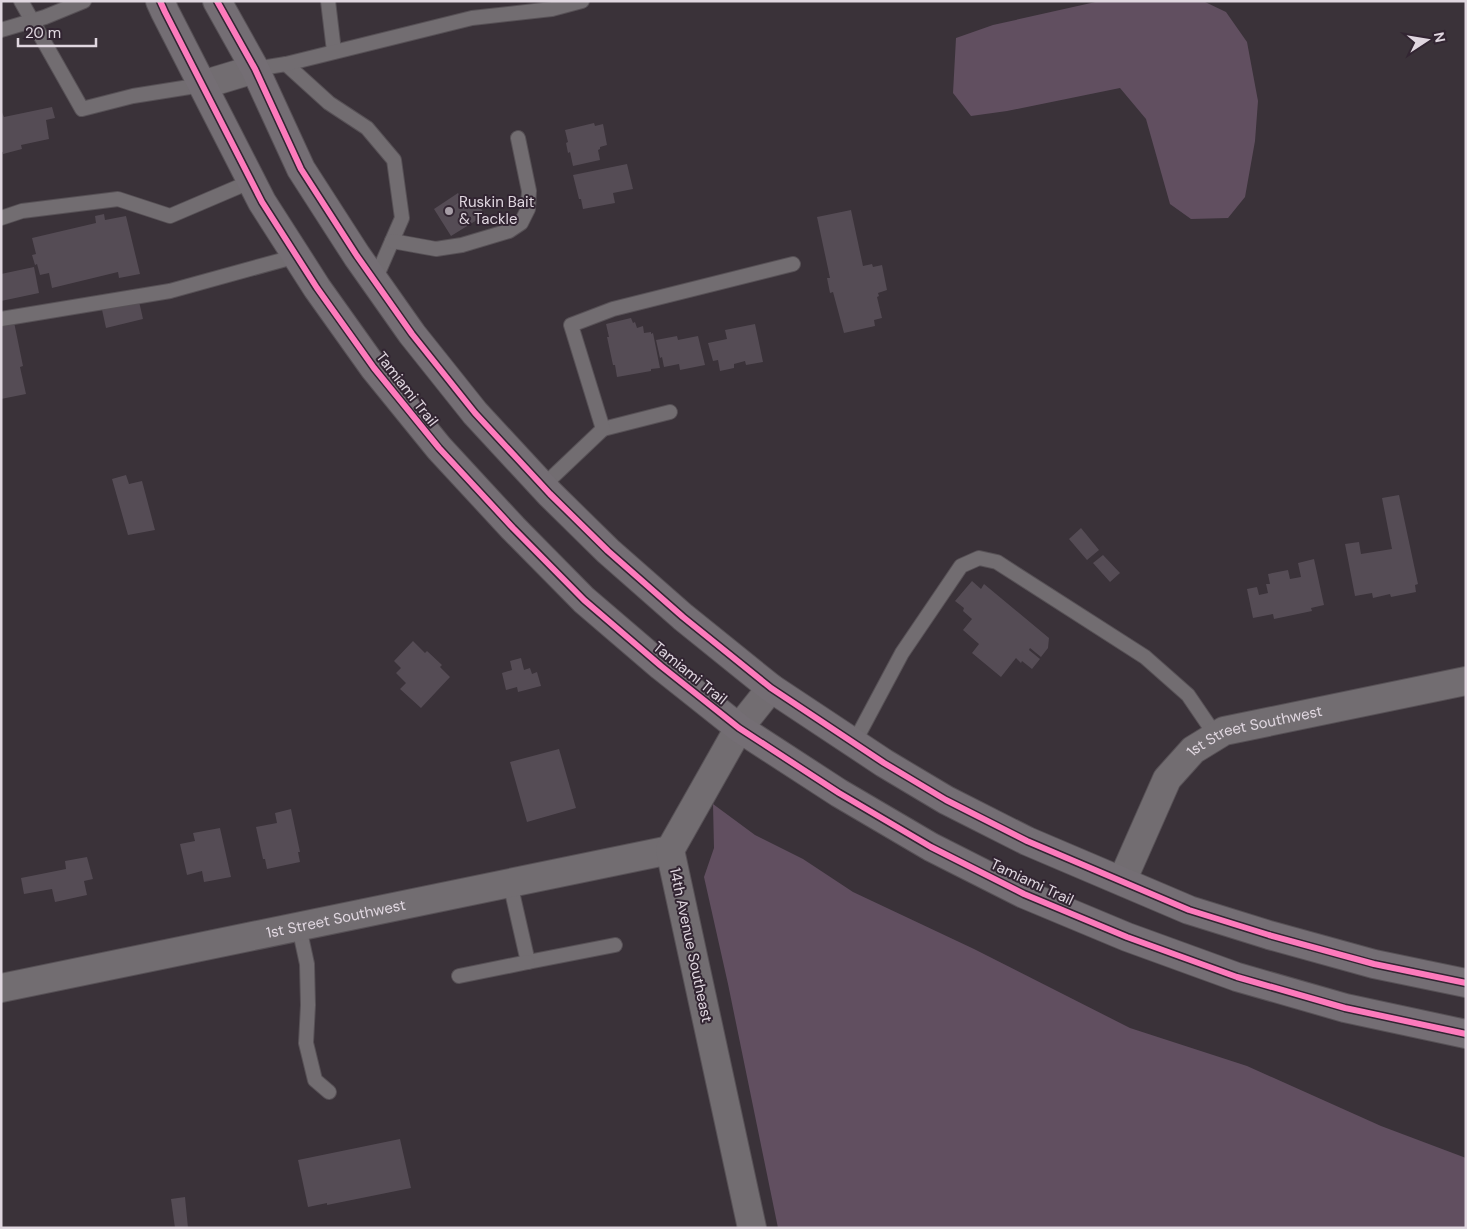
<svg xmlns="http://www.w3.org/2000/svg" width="1467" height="1229" viewBox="0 0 1467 1229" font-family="'DM Sans',sans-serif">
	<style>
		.green { fill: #614f60 }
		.building { fill: #554c55 }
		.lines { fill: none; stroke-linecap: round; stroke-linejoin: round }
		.service-casing { stroke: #575156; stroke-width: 16 }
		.minor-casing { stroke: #575156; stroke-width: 30 }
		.tertiary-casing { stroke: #575156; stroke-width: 30 }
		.primary-casing { stroke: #575156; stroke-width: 30 }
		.service { stroke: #726d71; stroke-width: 14 }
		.minor { stroke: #726d71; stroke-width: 28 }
		.tertiary { stroke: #726d71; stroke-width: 28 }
		.primary { stroke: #746e74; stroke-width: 28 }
		.cycleway-casing { stroke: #322532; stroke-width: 9 }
		.cycleway { stroke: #fd7abc; stroke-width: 6 }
		.poi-dot { fill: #a69da6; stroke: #322532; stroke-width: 2 }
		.labels { text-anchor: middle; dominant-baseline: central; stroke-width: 4; stroke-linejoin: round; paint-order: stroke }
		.poi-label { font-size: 15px; fill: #e0d7e0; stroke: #322532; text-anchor: start }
		.street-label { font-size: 15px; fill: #e0d7e0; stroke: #322532 }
	</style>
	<rect width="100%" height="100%" fill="#3a3239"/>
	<g class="green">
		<path d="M1100,1h103l23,11 21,30 11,59 -3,40 -10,56 -17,21 -37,1 -21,-15 -24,-85 -26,-31 -113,23 -36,5 -18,-23 3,-55 37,-13z"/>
		<path d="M713,804l42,31 48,24 50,33 121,57 156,79 117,38 134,60 85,32v70h-688l-50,-244 -24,-107 10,-29z"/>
	</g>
	<g class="building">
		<path d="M52,107l3,11 -9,2 3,19 -28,6 1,4 -19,5v-2h-2v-42l3,7z"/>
		<path d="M594,123l1,3 8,-2 4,21 -7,2v2l-2,1 2,10 -27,6 -3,-14 -2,1 -2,-10 2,-1 -3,-12z"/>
		<path d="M627,164l6,25 -20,4 2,10 -32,6 -2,-10h-2l-6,-24z"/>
		<path d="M458,193l9,15 10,-6 8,13 -34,21 -17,-27z"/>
		<path d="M851,210l12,56 9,-2 1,3 9,-2 5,25 -9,3 1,3 -2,1 5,21 -8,2 1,6 -31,7 -11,-41 -3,1 -3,-15h3l-13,-61z"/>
		<path d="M104,214l1,6 21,-4 14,58 -21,4 -1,-6 -66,16 -3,-15 -9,2 -3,-11 -2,1 -3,-10 4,-1 -4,-16 64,-15 -1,-7z"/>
		<path d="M34,267l5,26 -38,8v-27z"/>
		<path d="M138,297l5,22 -37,9 -5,-23z"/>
		<path d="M631,318l2,5 2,-1 2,6 6,-2 1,7 7,-1v2l2,-1 7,35 -9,1v2l-34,6 -2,-12h-2l-6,-28h2l-3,-13z"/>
		<path d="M14,322l9,44 -3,1 6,27 -25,5v-74z"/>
		<path d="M755,324l8,38 -17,3 -1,-4 -11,3v4l-14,3 -2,-11 -5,1 -5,-18 19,-4 -2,-9z"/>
		<path d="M677,336l1,4 20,-4 7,29 -25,5 -1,-6 -15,3 -2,-10 -2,1 -4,-18z"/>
		<path d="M126,475l3,9 13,-3 13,49 -27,5 -16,-56z"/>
		<path d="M1399,495l19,89 -3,1 1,7 -25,5 -1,-3 -17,4 -1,-5 -17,3 -10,-52 14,-2 2,12 31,-5 -10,-51z"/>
		<path d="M1081,528l18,22 -12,10 -18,-21z"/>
		<path d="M1103,555l17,18 -10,9 -17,-19z"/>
		<path d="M1314,559l10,46 -13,3 1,3 -38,8 -1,-5 -20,4 -6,-29 10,-2 2,8 9,-2 -2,-9h4l-2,-10 20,-4 2,9 11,-2 -3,-14z"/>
		<path d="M972,581l9,8 3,-5 65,54 -1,10 -7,9 -11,-9 -1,2 11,9 -8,10 -10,-8 -1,2 -5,-5 -15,19 -29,-24 7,-9 -16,-14 9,-11 -9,-8 1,-3 -9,-7z"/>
		<path d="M413,641l12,12 2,-2 15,14 -2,2 10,10 -29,31 -21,-19 6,-6 -10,-10 5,-5 -7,-7z"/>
		<path d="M521,658l3,12 6,-2 2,6 5,-2 4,14 -23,6 -1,-5 -11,3 -4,-17 10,-3 -2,-9z"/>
		<path d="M559,749l17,59 -49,14 -17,-60z"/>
		<path d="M291,809l9,43h-2l2,10 -33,7 -2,-10h-2l-7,-32 21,-4 -2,-10z"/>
		<path d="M220,828l11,49 -27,5 -2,-11 -15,4 -7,-31 15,-3 -2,-8z"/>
		<path d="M87,857l6,22 -9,2 3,14 -32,7 -3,-13 -28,5 -3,-16 45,-9 -1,-8z"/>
		<path d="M400,1139l11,49 -84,17v-2l-19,4 -10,-47z"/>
		<path d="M185,1197l3,31h-13l-4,-29z"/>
	</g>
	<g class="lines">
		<g class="service-casing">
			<g id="service">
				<path d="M21,1l61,108 51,-13 69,-11"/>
				<path d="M328,1l6,50"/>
				<path d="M1,30l44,-13 39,-16"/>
				<path d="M286,64l43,39 38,25 27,32 8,58 -27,62"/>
				<path d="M255,69l31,-5 186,-46 80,-9 30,-8"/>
				<path d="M1,218l21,-7 96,-12 52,17 82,-35"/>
				<path d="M392,241l44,8 26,-4 47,-14 12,-8 7,-14 1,-18 -11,-53"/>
				<path d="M1,319l169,-28 127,-35"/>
				<path d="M603,429l67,-17"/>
				<path d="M543,486l60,-57 -32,-104 42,-16 180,-45"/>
				<path d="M854,743l48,-90 59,-87 18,-8 18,4 148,95 43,38 28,41"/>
				<path d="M510,883l18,79 87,-17"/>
				<path d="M299,927l8,37 1,41 -2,38 9,37 14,12"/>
				<path d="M459,976l69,-14"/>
			</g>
		</g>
		<g class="minor-casing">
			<g id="minor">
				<path d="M202,85l53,-16"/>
				<path id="s1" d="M1122,881l45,-102 26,-29 31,-19 242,-50"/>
			</g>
		</g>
		<g class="tertiary-casing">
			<g id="tertiary">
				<path id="s2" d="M1,988l669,-138"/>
				<path d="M752,1228l-82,-378 69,-122 32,-40"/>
			</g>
		</g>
		<g class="primary-casing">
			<g id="primary">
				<path d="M160,1l5,11 97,190 55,86 57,80 65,80 74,80 71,72 77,66 78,62 100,65 92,54 93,47 103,43 110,40 108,31 121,26"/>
				<path d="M217,1l38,68 46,100 56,87 55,78 63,79 75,81 58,57 75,66 88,71 113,75 62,37 81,41 162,69 80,25 105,29 92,19"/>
			</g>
		</g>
		<use href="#service" class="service"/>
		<use href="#minor" class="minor"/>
		<use href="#tertiary" class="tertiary"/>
		<use href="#primary" class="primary"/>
		<g class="cycleway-casing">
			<g id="cycleway">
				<path d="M160,1l5,11 97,190 55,86 57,80 65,80 74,80 71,72 77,66 78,62 100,65 92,54 93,47 103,43 110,40 108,31 121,26"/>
				<path d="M217,1l38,68 46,100 56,87 55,78 63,79 75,81 58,57 75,66 88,71 113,75 62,37 81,41 162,69 80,25 105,29 92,19"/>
			</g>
		</g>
		<use href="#cycleway" class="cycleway"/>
	</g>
	<circle class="poi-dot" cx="449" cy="211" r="5"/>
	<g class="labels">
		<g class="poi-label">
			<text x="459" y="202">Ruskin Bait<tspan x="459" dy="17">&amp; Tackle</tspan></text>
		</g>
		<g class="street-label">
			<text transform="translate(407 389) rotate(52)">Tamiami Trail</text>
			<text transform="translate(690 673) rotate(39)">Tamiami Trail</text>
			<text stroke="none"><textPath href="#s1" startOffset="216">1st Street Southwest</textPath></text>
			<text transform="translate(1032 882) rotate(25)">Tamiami Trail</text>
			<text stroke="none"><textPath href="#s2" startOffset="342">1st Street Southwest</textPath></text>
			<text transform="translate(691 945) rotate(78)">14th Avenue Southeast</text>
		</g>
	</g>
	<rect width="1467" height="1229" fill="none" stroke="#e0d7e0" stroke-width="5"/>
	<g transform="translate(1427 40) rotate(78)" stroke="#322532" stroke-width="4" paint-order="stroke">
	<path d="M0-4L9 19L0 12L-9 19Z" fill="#e0d7e0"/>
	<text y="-8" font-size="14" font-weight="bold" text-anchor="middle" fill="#e0d7e0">N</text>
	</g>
	<path d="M18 38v8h78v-8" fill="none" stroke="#e0d7e0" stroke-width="2.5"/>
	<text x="25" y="38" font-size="15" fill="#e0d7e0" stroke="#322532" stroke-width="4" paint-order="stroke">20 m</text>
</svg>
